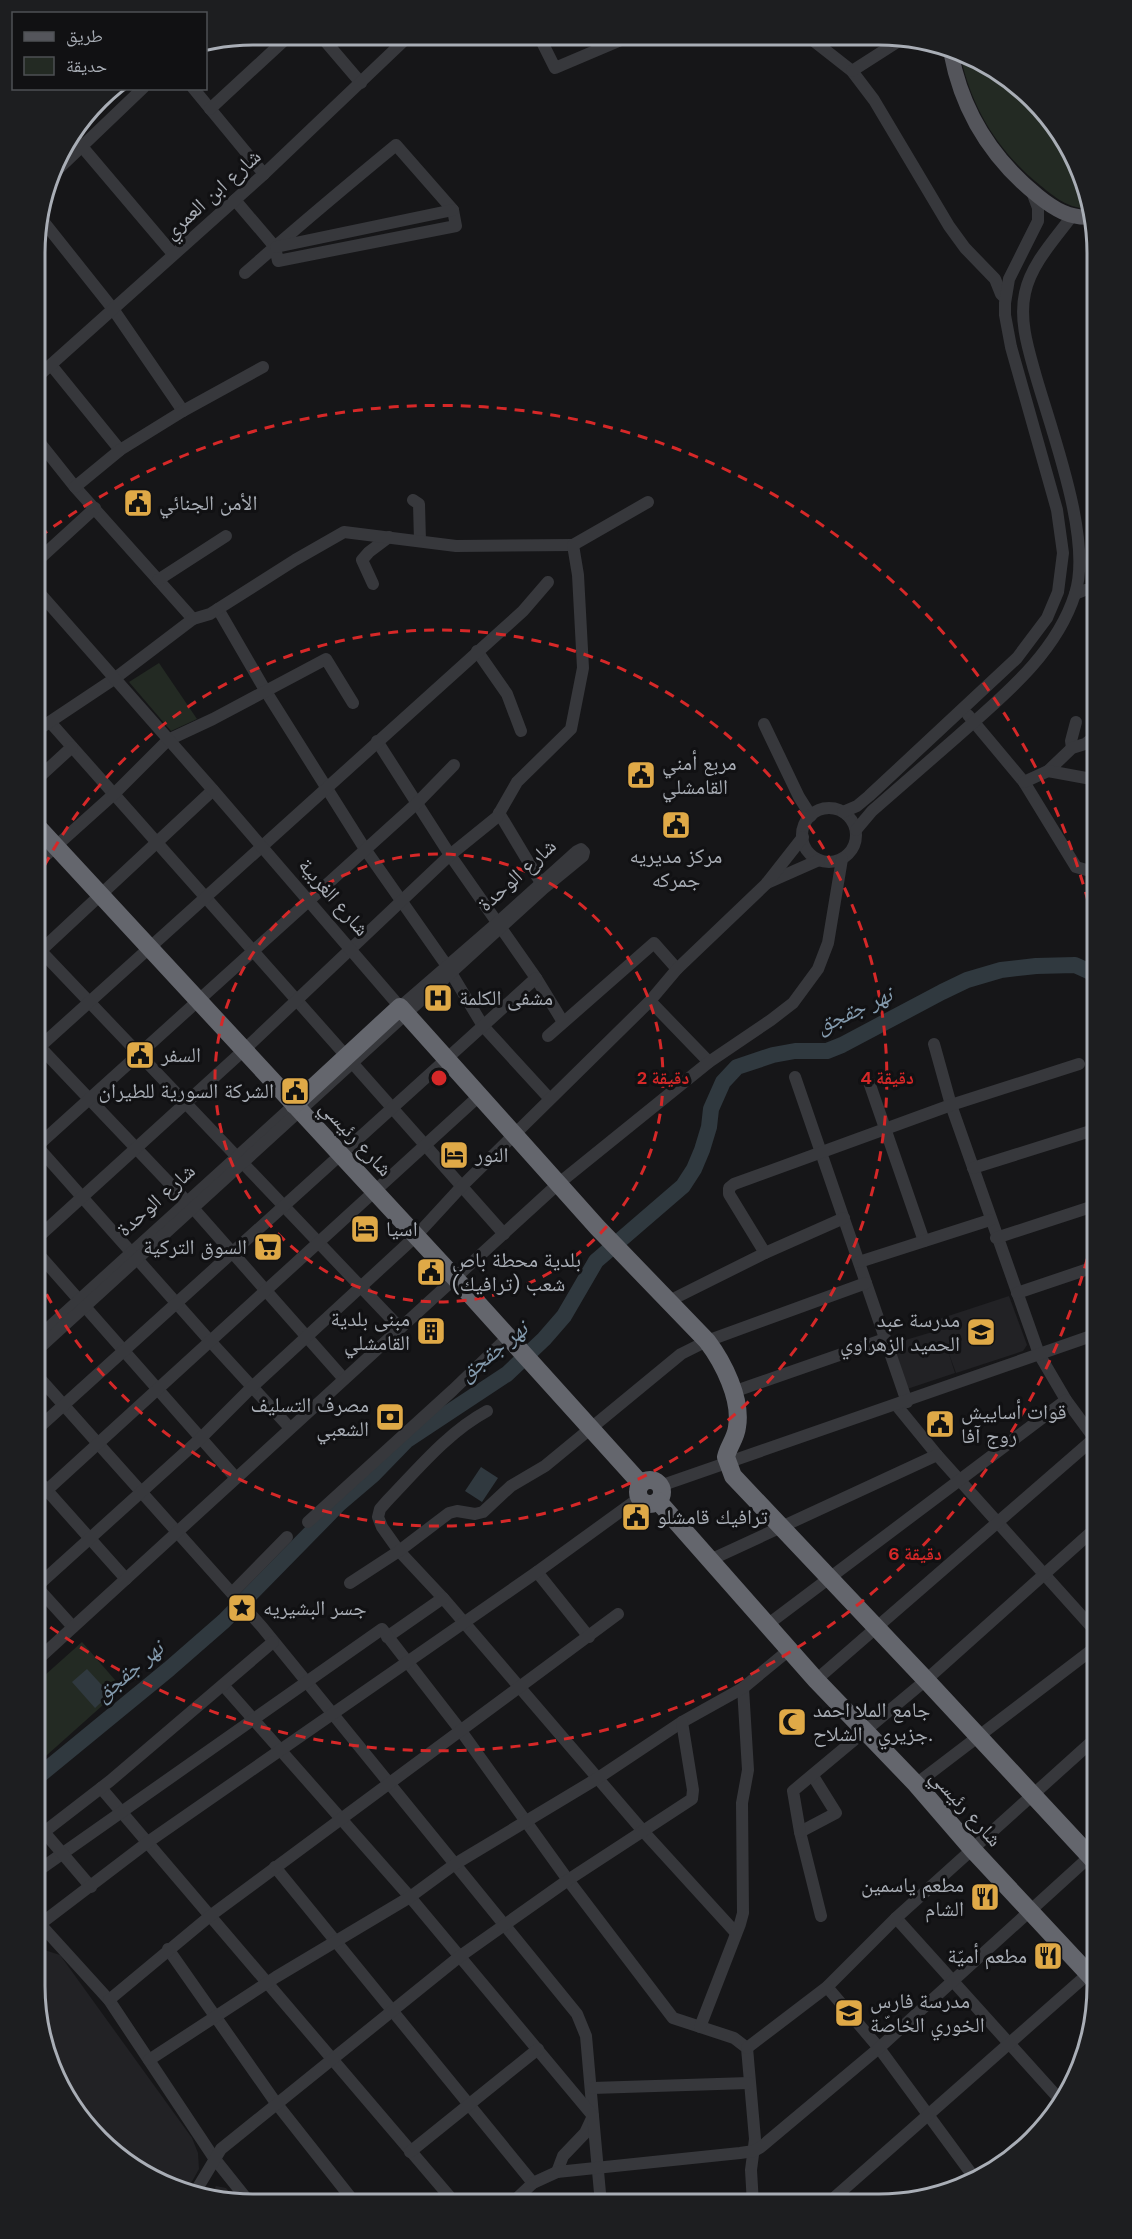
<svg xmlns="http://www.w3.org/2000/svg" width="1132" height="2239" viewBox="0 0 1132 2239" font-family="'DM Sans','Noto Naskh Arabic',sans-serif">
	<style>
		.built { fill: #222225 }
		.green { fill: #232a23 }
		.water { fill: #30393f }
		.lines { fill: none; stroke-linecap: round; stroke-linejoin: round }
		.river { stroke: #30393f; stroke-width: 16 }
		.minor { stroke: #37383c; stroke-width: 12 }
		.major { stroke: #54555b; stroke-width: 15 }
		.highway { stroke: #64666d; stroke-width: 18 }
		.ring { fill: none; stroke: #d62828; stroke-width: 3; stroke-dasharray: 10 8 }
		.labels { text-anchor: middle; dominant-baseline: central; stroke-width: 6; stroke-linejoin: round; paint-order: stroke }
		.street-label { font-size: 21px; fill: #a9aeb6; stroke: #111113 }
		.poi-label { font-size: 21px; fill: #a9aeb6; stroke: #111113; text-anchor: start }
		.water-label { font-size: 22px; font-style: italic; fill: #849bae; stroke: #111113 }
		.rim { fill: none; stroke: #a9aeb6; stroke-width: 3 }
		.centre { fill: #d62828; stroke: #111113; stroke-width: 3 }
		.ring-label { font-size: 18px; text-anchor: middle; font-weight: bold; fill: #d62828; stroke: #111113; stroke-width: 6; stroke-linejoin: round; paint-order: stroke }
	</style>
	<rect width="100%" height="100%" fill="#161618"/>
	<g class="built">
		<path d="M1009,1296l18,49 -4,6 -67,22 -8,-22 7,22 -48,16 -15,-45 47,-14 -3,-10z"/>
		<path d="M35,1947l25,8 132,183 6,15 1,16 -13,23 -17,-4 -60,-38 -37,-43 -26,-51 -11,-70z"/>
		<path d="M216,2186l10,2 12,15h-14l-16,-5z"/>
	</g>
	<g class="green">
		<path d="M961,58l62,31 37,42 26,52 4,25c-20,2 -34,-10 -49,-22 -41,-33 -69,-76 -80,-128z"/>
		<path d="M159,663l38,56 -26,12 -42,-49z"/>
		<path d="M82,1642l40,46 -84,75 -3,-3v-76z"/>
	</g>
	<g class="water">
		<path d="M481,1467l17,11 -16,24 -17,-11z"/>
		<path d="M87,1669l23,25 -15,14 -23,-26z"/>
	</g>
	<g class="lines">
		<path class="river" d="M35,1779l134,-110 55,-48 115,-117 34,-29 34,-35 100,-66 37,-35 20,-23 32,-55 87,-75 11,-17 8,-19 7,-23 2,-18 12,-27 14,-15 36,-12 22,-4h32l15,-6 100,-53 25,-12 34,-10 35,-4 39,-1 22,10"/>
		<g class="minor">
			<path d="M320,35l41,48"/>
			<path d="M539,36l16,32 73,-31"/>
			<path d="M810,38l42,33 22,29 75,126 16,22 30,31 6,15 4,4"/>
			<path d="M852,71l50,-32"/>
			<path d="M193,88l71,86"/>
			<path d="M210,109l80,-74"/>
			<path d="M73,136l100,118"/>
			<path d="M52,175l91,-87"/>
			<path d="M235,200l40,47 3,14 178,-35 -3,-16 -57,-65c-51,42 -101,84 -151,128"/>
			<path d="M39,216l74,93 70,102"/>
			<path d="M276,247l177,-37"/>
			<path d="M51,365l69,85"/>
			<path d="M36,378l228,-204 146,-139"/>
			<path d="M36,438l39,49 118,132"/>
			<path d="M75,487l45,-37 63,-39 80,-44"/>
			<path d="M413,500l6,4 1,37"/>
			<path d="M36,562l59,-54"/>
			<path d="M158,580l68,-44"/>
			<path d="M373,584l-11,-24 7,-8 20,-15"/>
			<path d="M1075,594l10,-4h12"/>
			<path d="M218,609l47,81 100,159 82,117 36,60 66,72"/>
			<path d="M477,651l30,43 14,37"/>
			<path d="M968,715l56,67 52,85 21,6"/>
			<path d="M50,722l454,512"/>
			<path d="M764,724l35,73 12,19"/>
			<path d="M36,731l78,-52 79,-60 17,-5 85,-54 49,-28 112,14 117,-1"/>
			<path d="M377,741l73,114 86,123 27,44"/>
			<path d="M1072,748l-1,-7 5,-19"/>
			<path d="M1048,771l24,-23 13,-4 12,-9"/>
			<path d="M36,780l36,-33"/>
			<path d="M1024,782l24,-11 49,9"/>
			<circle cx="829" cy="835" r="27"/>
			<path d="M843,812l14,-6 12,-10 148,-138 30,-40 11,-26 5,-39 -6,-43 -46,-163 -6,-32v-12l4,-24 29,-58v-13l-6,-16"/>
			<path d="M499,813l42,70"/>
			<path d="M856,830l16,-19c29,-25 57,-50 86,-75 45,-40 98,-82 117,-142 18,-55 -24,-164 -40,-221 -7,-25 -16,-53 -10,-80 6,-29 30,-54 47,-77"/>
			<path d="M36,864l78,-70 54,-54 45,-21 113,-60 27,44"/>
			<path d="M767,883l52,-23"/>
			<path d="M36,946l364,382"/>
			<path d="M36,955l177,-165"/>
			<path d="M650,1001l59,61"/>
			<path d="M548,1036l106,-93 23,26"/>
			<path d="M36,1043l157,165 151,171"/>
			<path d="M934,1044l17,61 88,249 27,46 31,42"/>
			<path d="M35,1051l467,-421 21,-19 25,-29"/>
			<path d="M795,1077l112,325"/>
			<path d="M869,1082l55,159"/>
			<path d="M35,1144l175,197 80,87"/>
			<path d="M35,1148l382,-345 37,-38"/>
			<path d="M973,1168l124,-39"/>
			<path d="M996,1238l101,-33"/>
			<path d="M35,1240l209,-190 206,-195 47,-38 20,-35 54,-53 12,-61 -5,-93 -5,-30 75,-43"/>
			<path d="M35,1250l201,228"/>
			<path d="M765,1253l-36,-59v-6l5,-4 217,-79 128,-41"/>
			<path d="M859,1262l131,-42"/>
			<path d="M1017,1293l80,-27"/>
			<path d="M667,1302l98,-49 79,-35"/>
			<path d="M35,1340l259,-235"/>
			<path d="M35,1352l509,-464 39,-32 1,-4 -3,-3 -4,2 -80,72 -97,84 -187,-217 -177,-201"/>
			<path d="M35,1373l227,254 315,387 9,22 7,80 -8,17 -22,23 -6,16"/>
			<path d="M733,1392l152,-53"/>
			<path d="M897,1406l40,49 160,178"/>
			<path d="M487,1411c-39,21 -70,59 -100,90l-7,8 -2,8 4,10 17,24 44,47 200,233 93,102"/>
			<path d="M35,1431l501,-453"/>
			<path d="M35,1477l91,102"/>
			<path d="M660,1486l437,-152"/>
			<path d="M35,1501l444,-405"/>
			<path d="M308,1522l145,-132 55,-53"/>
			<path d="M710,1560l227,-105"/>
			<path d="M537,1572l52,65"/>
			<path d="M350,1583l49,-32 50,-38 8,-2 18,3 8,-2 28,-26 34,-20 136,-112 26,-13 159,-58"/>
			<path d="M35,1585l38,42"/>
			<path d="M35,1588l166,-150 51,-51 164,-151 46,-50 188,-185 27,-32 89,-85 37,-47"/>
			<path d="M232,1593l55,-56"/>
			<path d="M767,1625l299,-225"/>
			<path d="M387,1637l56,-39"/>
			<path d="M35,1662l523,-478 151,-122 62,-42 22,-17 25,-34 10,-26 14,-84"/>
			<path d="M816,1680l281,-244"/>
			<path d="M223,1685l187,212 183,219 8,88"/>
			<path d="M813,1776l23,37 -36,19 21,84"/>
			<path d="M916,1784l181,-138"/>
			<path d="M101,1788l354,415"/>
			<path d="M800,1832l-7,-41 133,-111 171,-153"/>
			<path d="M275,1867l258,316"/>
			<path d="M39,1870l343,-241 79,102 107,149 105,138 61,20 13,10 8,91 -4,31 2,34"/>
			<path d="M91,1887l-47,-55 66,-51 163,-139"/>
			<path d="M896,1918l166,184"/>
			<path d="M40,1924l69,76 105,158 36,45"/>
			<path d="M35,1928l113,-86 389,-270 102,-74"/>
			<path d="M168,1949l108,154 79,100"/>
			<path d="M827,1987l52,61 97,132"/>
			<path d="M109,2000l101,-84 408,-302"/>
			<path d="M700,2027l40,-103 3,-11 -1,-110 6,-33 -5,-82"/>
			<path d="M747,2048l80,-61 69,-69 201,-181"/>
			<path d="M149,2060l127,-83 134,-80 45,-33 143,-86 84,-56 61,-34 46,-38"/>
			<path d="M592,2088l157,-5"/>
			<path d="M410,2152l128,-103"/>
			<path d="M194,2194l27,-45 238,-192 109,-77 124,-81 1,-9 -11,-68"/>
			<path d="M512,2203l21,-20 24,-11 183,-19 14,-2 7,-4 118,-99 218,-198"/>
			<path d="M827,2204l270,-238"/>
		</g>
		<path class="major" d="M951,53c11,58 41,106 87,143 16,13 32,23 54,21"/>
		<g class="highway">
			<path d="M36,825l419,453 186,206"/>
			<path d="M294,1105l106,-98 197,220 110,114c16,21 35,58 30,86 -1,11 -9,20 -11,30l7,19 193,204 171,184"/>
			<circle cx="650" cy="1492" r="12"/>
			<path d="M658,1501l158,179 100,104 57,66 124,133"/>
		</g>
	</g>
	<g class="ring">
		<circle cx="439" cy="1078" r="224"/>
		<path d="M36 882A448 448 0 1 1 36 1274"/>
		<path d="M1096 1224A673 673 0 0 1 39 1619M39 537A673 673 0 0 1 1097 938"/>
	</g>
	<defs>
		<g id="civic-square" transform="scale(1.5)"><rect x="-9" y="-9" width="18" height="18" rx="4" fill="#dfa947" stroke="#111113"/><path d="M-.6-6.5H3V-4.5H.6V-3L4-1V1h2V6H-6V1h2V-1L-.6-3ZM-1.2 2.5V6h2.4V2.5Z" fill="#111"/></g>
		<g id="hospital-square" transform="scale(1.5)"><rect x="-9" y="-9" width="18" height="18" rx="4" fill="#dfa947" stroke="#111113"/><path d="M-5-5h3v3.5h4V-5h3V5h-3V1.5h-4V5h-3Z" fill="#111"/></g>
		<g id="hotel-square" transform="scale(1.5)"><rect x="-9" y="-9" width="18" height="18" rx="4" fill="#dfa947" stroke="#111113"/><path d="M-6-4.5h1.5V1H6V5H4.5V3h-9V5H-6ZM-4 0a1.8 1.8 0 1 1 3.6 0ZM.5 0V-2.5h3Q6-2.5 6 0Z" fill="#111"/></g>
		<g id="supermarket-square" transform="scale(1.5)"><rect x="-9" y="-9" width="18" height="18" rx="4" fill="#dfa947" stroke="#111113"/><path d="M-6-5.5h2.5l.6 2H6L4.5 2H-2.5L-4.4-4H-6ZM-1.5 3.2a1.3 1.3 0 1 0 .1 0ZM3 3.2a1.3 1.3 0 1 0 .1 0Z" fill="#111"/></g>
		<g id="building-square" transform="scale(1.5)"><rect x="-9" y="-9" width="18" height="18" rx="4" fill="#dfa947" stroke="#111113"/><path d="M-4-6H4V6H1V3H-1V6H-4ZM-2.5-4.3h1.7v1.8h-1.7ZM.8-4.3h1.7v1.8H.8ZM-2.5-1h1.7V.8h-1.7ZM.8-1h1.7V.8H.8Z" fill="#111"/></g>
		<g id="school-square" transform="scale(1.5)"><rect x="-9" y="-9" width="18" height="18" rx="4" fill="#dfa947" stroke="#111113"/><path d="M0-5L7-2L0 1L-7-2ZM-4 1L0 2.5L4 1V4Q0 6-4 4Z" fill="#111"/></g>
		<g id="bank-square" transform="scale(1.5)"><rect x="-9" y="-9" width="18" height="18" rx="4" fill="#dfa947" stroke="#111113"/><path d="M-6-4H6V4H-6ZM0-2.3a2.3 2.3 0 1 0 0 4.6a2.3 2.3 0 1 0 0-4.6Z" fill="#111"/></g>
		<g id="sight-square" transform="scale(1.5)"><rect x="-9" y="-9" width="18" height="18" rx="4" fill="#dfa947" stroke="#111113"/><path d="M0-6L1.8-2.2L6-1.7L2.9 1.2L3.7 5.4L0 3.3L-3.7 5.4L-2.9 1.2L-6-1.7L-1.8-2.2Z" fill="#111"/></g>
		<g id="mosque-square" transform="scale(1.5)"><rect x="-9" y="-9" width="18" height="18" rx="4" fill="#dfa947" stroke="#111113"/><path d="M3.5-4.9A6 6 0 1 0 3.5 4.9A5 5 0 1 1 3.5-4.9Z" fill="#111"/></g>
		<g id="restaurant-square" transform="scale(1.5)"><rect x="-9" y="-9" width="18" height="18" rx="4" fill="#dfa947" stroke="#111113"/><path d="M-5-6h1v4h1v-4h1v4h1v-4h1v5L-1.5 .5V6h-2V.5L-5-1ZM5-6V6H3V1.5H1.5Q1.5-4 5-6Z" fill="#111"/></g>
	</defs>
	<g fill-rule="evenodd">
		<use href="#civic-square" x="138" y="503"/>
		<use href="#civic-square" x="641" y="775"/>
		<use href="#civic-square" x="676" y="825"/>
		<use href="#hospital-square" x="438" y="998"/>
		<use href="#civic-square" x="140" y="1055"/>
		<use href="#civic-square" x="295" y="1091"/>
		<use href="#hotel-square" x="454" y="1155"/>
		<use href="#hotel-square" x="365" y="1229"/>
		<use href="#supermarket-square" x="268" y="1247"/>
		<use href="#civic-square" x="431" y="1272"/>
		<use href="#building-square" x="431" y="1331"/>
		<use href="#school-square" x="981" y="1332"/>
		<use href="#bank-square" x="390" y="1417"/>
		<use href="#civic-square" x="940" y="1424"/>
		<use href="#civic-square" x="636" y="1517"/>
		<use href="#sight-square" x="242" y="1608"/>
		<use href="#mosque-square" x="792" y="1722"/>
		<use href="#restaurant-square" x="985" y="1897"/>
		<use href="#restaurant-square" x="1048" y="1956"/>
		<use href="#school-square" x="849" y="2013"/>
	</g>
	<g class="labels">
		<g class="street-label">
			<text transform="translate(212 194) rotate(-42)">شارع ابن العمري</text>
			<text transform="translate(517 875) rotate(-42)">شارع الوحدة</text>
			<text transform="translate(334 897) rotate(49)">شارع الغربية</text>
			<text transform="translate(356 1138) rotate(47)">شارع رئيسي</text>
			<text transform="translate(156 1200) rotate(-42)">شارع الوحدة</text>
			<text transform="translate(966 1808) rotate(48)">شارع رئيسي</text>
		</g>
		<g class="poi-label">
			<text x="159" y="503">الأمن الجنائي</text>
			<text x="662" y="763">مربع أمني<tspan x="662" dy="24">القامشلي</tspan></text>
			<text x="676" y="856" text-anchor="middle">مركز مديريه<tspan x="676" dy="24">جمركه</tspan></text>
			<text x="459" y="998">مشفى الكلمة</text>
			<text x="161" y="1055">السفر</text>
			<text x="274" y="1091" text-anchor="end">الشركة السورية للطيران</text>
			<text x="475" y="1155">النور</text>
			<text x="386" y="1229">اسيا</text>
			<text x="247" y="1247" text-anchor="end">السوق التركية</text>
			<text x="452" y="1260">بلدية محطة باص<tspan x="452" dy="24">شعب (ترافيك)</tspan></text>
			<text x="410" y="1319" text-anchor="end">مبنى بلدية<tspan x="410" dy="24">القامشلي</tspan></text>
			<text x="960" y="1320" text-anchor="end">مدرسة عبد<tspan x="960" dy="24">الحميد الزهراوي</tspan></text>
			<text x="369" y="1405" text-anchor="end">مصرف التسليف<tspan x="369" dy="24">الشعبي</tspan></text>
			<text x="961" y="1412">قوات أساييش<tspan x="961" dy="24">روج آفا</tspan></text>
			<text x="657" y="1517">ترافيك قامشلو</text>
			<text x="263" y="1608">جسر البشيريه</text>
			<text x="813" y="1710">جامع الملا احمد<tspan x="813" dy="24">جزيري . الشلاح.</tspan></text>
			<text x="964" y="1885" text-anchor="end">مطعم ياسمين<tspan x="964" dy="24">الشام</tspan></text>
			<text x="1027" y="1956" text-anchor="end">مطعم أميّة</text>
			<text x="870" y="2001">مدرسة فارس<tspan x="870" dy="24">الخوري الخاصّة</tspan></text>
		</g>
		<g class="water-label">
			<text transform="translate(854 1010) rotate(-25)">نهر جقجق</text>
			<text transform="translate(493 1351) rotate(-39)">نهر جقجق</text>
			<text transform="translate(129 1671) rotate(-40)">نهر جقجق</text>
		</g>
	</g>
	<path d="M0 0H1132V2239H0ZM253 45H879A208 208 0 0 1 1087 253V1986A208 208 0 0 1 879 2194H253A208 208 0 0 1 45 1986V253A208 208 0 0 1 253 45Z" fill="#1d1e20" fill-rule="evenodd"/>
	<path class="rim" d="M253 45H879A208 208 0 0 1 1087 253V1986A208 208 0 0 1 879 2194H253A208 208 0 0 1 45 1986V253A208 208 0 0 1 253 45Z"/>
	<circle cx="439" cy="1078" r="9" class="centre"/>
	<g class="ring-label">
		<text x="663" y="1084">2 دقيقة</text>
		<text x="887" y="1084">4 دقيقة</text>
		<text x="915" y="1560">6 دقيقة</text>
	</g>
	<rect x="12" y="12" width="195" height="78" fill="#111113" stroke="#4e5054" stroke-width="1.5"/>
	<rect x="24" y="32" width="30" height="9" fill="#54555b" stroke="#4e5054" stroke-width="1.5"/>
	<text x="66" y="42" font-size="18" fill="#a9aeb6">طريق</text>
	<rect x="24" y="57" width="30" height="18" fill="#232a23" stroke="#4e5054" stroke-width="1.5"/>
	<text x="66" y="72" font-size="18" fill="#a9aeb6">حديقة</text>
</svg>
